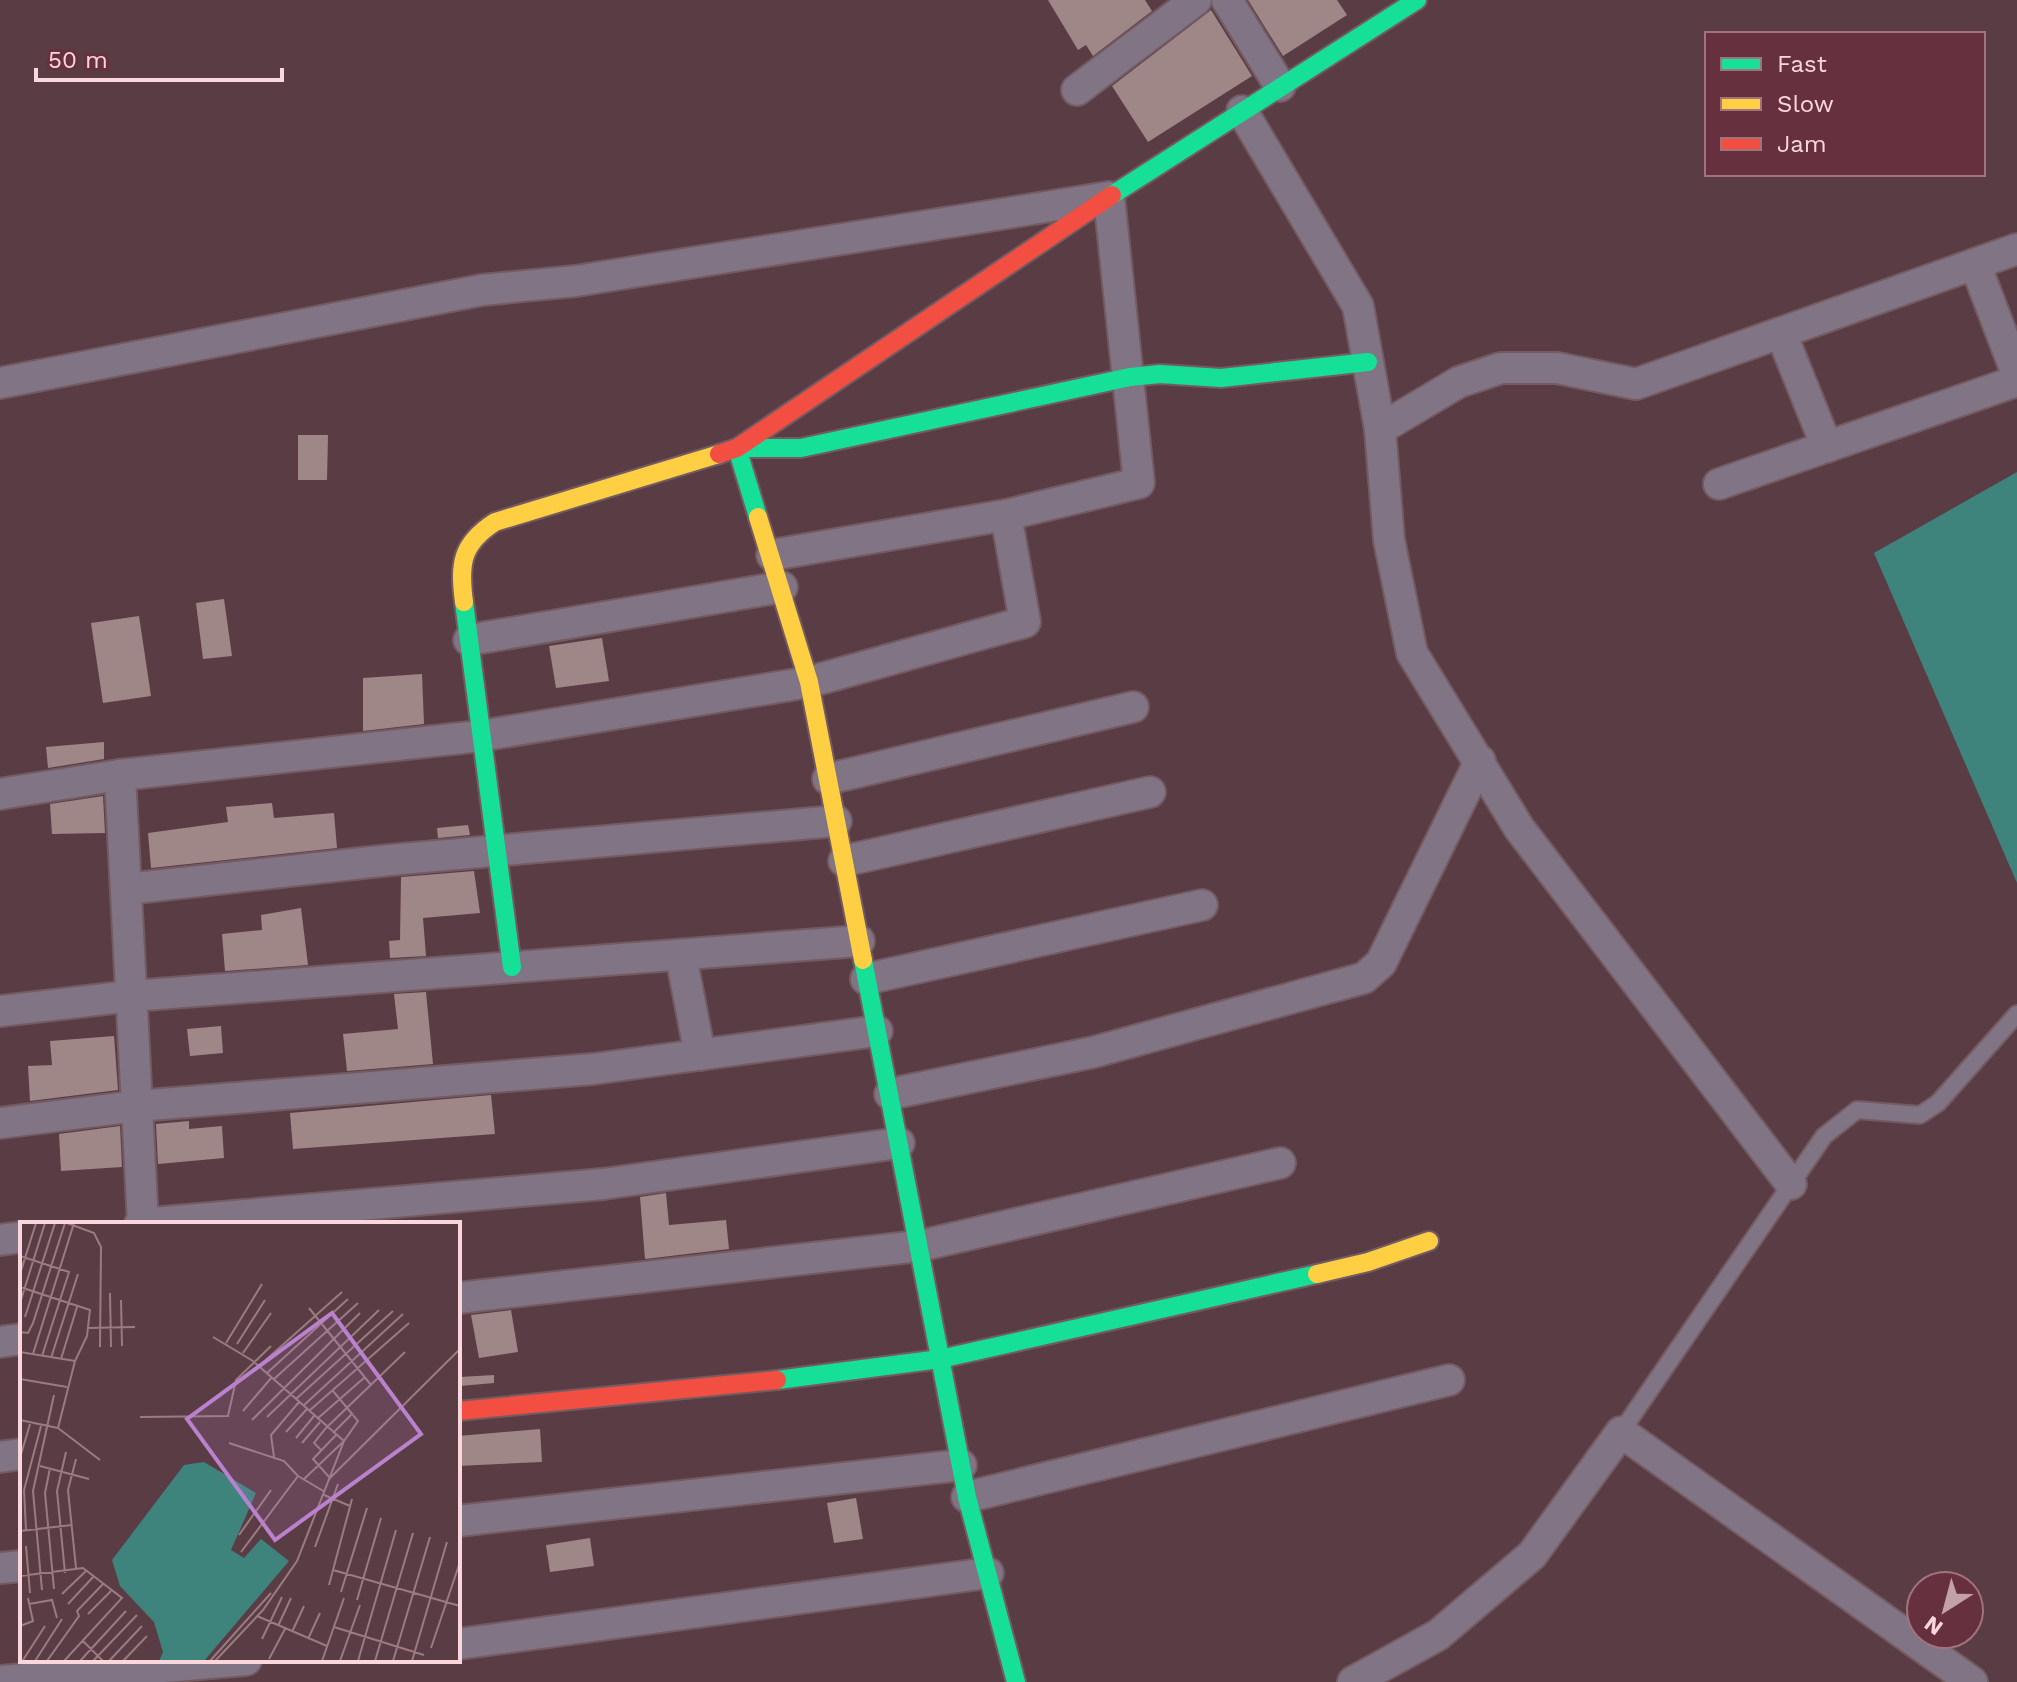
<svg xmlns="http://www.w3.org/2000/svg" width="2017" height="1682" viewBox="0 0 2017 1682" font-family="'Work Sans',sans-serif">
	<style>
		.water { fill: #3e847d }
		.building { fill: #9f8687 }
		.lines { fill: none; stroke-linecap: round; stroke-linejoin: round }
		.lane-casing { stroke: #745b61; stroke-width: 20 }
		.street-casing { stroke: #745b61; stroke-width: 34 }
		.fast-casing { stroke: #745b61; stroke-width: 22 }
		.slow-casing { stroke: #745b61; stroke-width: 22 }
		.jam-casing { stroke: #745b61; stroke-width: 22 }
		.lane { stroke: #807485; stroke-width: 16 }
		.street { stroke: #807485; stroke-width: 30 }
		.fast { stroke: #16e098; stroke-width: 18 }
		.slow { stroke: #ffcf43; stroke-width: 18 }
		.jam { stroke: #f24e42; stroke-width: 18 }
		.inset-road { fill: none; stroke: #9a7b81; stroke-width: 2 }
		.view { fill: #ba82ce; fill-opacity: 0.15; stroke: #ba82ce; stroke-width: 4 }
		.inset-edge { fill: none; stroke: #fad7dd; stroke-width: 4 }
	</style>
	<rect width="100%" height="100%" fill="#5a3d44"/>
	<path class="water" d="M2017,472v411l-143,-330z"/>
	<g class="building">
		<path d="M1048,0h97l7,11 -59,45 -7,-11 -8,5z"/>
		<path d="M1248,0h89l10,15 -64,41z"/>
		<path d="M1211,10l41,66 -104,66 -36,-56z"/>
		<path d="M298,435h30l-1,45h-29z"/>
		<path d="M224,599l8,57 -29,3 -7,-56z"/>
		<path d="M139,616l12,80 -48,7 -12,-80z"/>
		<path d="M602,638l7,43 -53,7 -7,-42z"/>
		<path d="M422,674l2,50 -61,7v-53z"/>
		<path d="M104,742v17l-56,9 -2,-21z"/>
		<path d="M103,796l2,37 -53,1 -2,-30z"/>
		<path d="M272,803l2,15 60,-5 3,35 -186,20 -3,-35 80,-11 -2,-15z"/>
		<path d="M468,825l2,10 -32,3 -1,-10z"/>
		<path d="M474,871l6,42 -57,5 3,38 -36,2 -1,-17 11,-1 1,-63z"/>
		<path d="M301,908l7,57 -83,6 -3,-37 40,-4 -1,-15z"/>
		<path d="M426,992l7,72 -86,7 -4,-37 55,-5 -4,-35z"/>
		<path d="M221,1026l2,27 -33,3 -3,-27z"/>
		<path d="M114,1036l4,54 -88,11 -2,-35 24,-1 -2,-24z"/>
		<path d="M491,1095l4,39 -202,15 -3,-36z"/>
		<path d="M189,1121v8l33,-3 2,32 -66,6 -2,-40z"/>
		<path d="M120,1126l2,41 -61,4 -2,-37z"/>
		<path d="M666,1193l3,32 57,-5 3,29 -84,10 -5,-62z"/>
		<path d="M511,1310l7,42 -39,6 -8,-43z"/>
		<path d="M494,1375v8l-34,3v-9z"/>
		<path d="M540,1429l2,33 -84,4v-30z"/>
		<path d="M856,1498l7,41 -29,4 -7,-40z"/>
		<path d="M590,1538l4,28 -44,6 -4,-27z"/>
	</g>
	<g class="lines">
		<g class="lane-casing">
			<path id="lane" d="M1621,1432l203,-296 33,-26 63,5 18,-12 79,-89"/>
		</g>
		<g class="street-casing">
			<g id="street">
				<path d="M1227,0l53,86"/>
				<path d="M1077,90l119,-90"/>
				<path d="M1242,111l116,195 22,123 79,-47 42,-14h56l79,16 381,-135"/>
				<path d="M1975,264l42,110"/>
				<path d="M1781,333l46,114"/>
				<path d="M0,383l482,-93 94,-9 533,-84 30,286 -133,32 -234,40"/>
				<path d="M1380,429l9,111 23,113 107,175 272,356"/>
				<path d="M1719,484l298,-103"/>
				<path d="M469,640l313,-53"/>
				<path d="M120,775l23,449"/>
				<path d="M828,779l305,-72"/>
				<path d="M0,794l120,-19 360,-39 329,-54 216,-60 -19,-107"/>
				<path d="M844,861l306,-69"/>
				<path d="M126,889l264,-29 446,-39"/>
				<path d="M681,956l19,99"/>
				<path d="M866,979l336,-74"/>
				<path d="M0,1011l131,-15 728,-55"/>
				<path d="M890,1094l204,-42 270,-74 17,-15 99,-202"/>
				<path d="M0,1123l137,-17 456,-37 284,-38"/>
				<path d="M140,1224l463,-40 296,-41"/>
				<path d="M0,1240l22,-3"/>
				<path d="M458,1298l461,-52 361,-83"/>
				<path d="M0,1342l22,-3"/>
				<path d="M0,1457l22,-3"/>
				<path d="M967,1497l482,-117"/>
				<path d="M458,1521l503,-56"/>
				<path d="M0,1568l22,-2"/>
				<path d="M458,1644l530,-71"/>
				<path d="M0,1681l246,-21"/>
				<path d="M1353,1682l85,-47 94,-80 89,-123 351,250"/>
			</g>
		</g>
		<g class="fast-casing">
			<g id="fast">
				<path d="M1112,195l305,-195"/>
				<path d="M758,517l-21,-69h64l329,-71 30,-3 61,4 147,-16"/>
				<path d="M464,602l48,365"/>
				<path d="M863,960l104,537 49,185"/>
				<path d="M777,1380l163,-21 377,-85"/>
			</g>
		</g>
		<g class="slow-casing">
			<g id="slow">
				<path d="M758,517l51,165 54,278"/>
				<path d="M464,602c-5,-38 -3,-58 31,-80l224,-68"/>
				<path d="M1317,1274l51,-12 61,-21"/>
			</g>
		</g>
		<g class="jam-casing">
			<g id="jam">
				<path d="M719,454l18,-6 375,-253"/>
				<path d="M458,1411l319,-31"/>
			</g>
		</g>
		<use href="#lane" class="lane"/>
		<use href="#street" class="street"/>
		<use href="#fast" class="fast"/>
		<use href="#slow" class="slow"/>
		<use href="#jam" class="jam"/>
	</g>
	<g transform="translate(20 1222)">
		<rect width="440" height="440" fill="#5a3d44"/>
		<path d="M184,240l52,31 -25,57 13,8 17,-19 28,22 -85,100h-45l4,-9 -9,-30 -34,-36 -8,-26 72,-95z" fill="#3e847d"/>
		<path class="inset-road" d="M47,1l27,10 7,14 -1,100M0,34l49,16 -27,84M0,52l16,-51M0,65l70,23 -3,26 -12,25 -17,67 -38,-8M90,71l1,54M101,78l1,46M0,81l25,-80M289,86l62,77M5,95l30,-94M69,106l46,-1M0,110l8,1 5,-10 32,-100M193,115l40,24 91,80 -41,39M206,121l36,-59M217,122l28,-44M0,130l55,9M223,131l28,-40M13,132l41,-131M31,136l27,-84M41,137l16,-52M239,144l83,-74M247,151l81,-74M0,157l47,8M254,157l84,-76M276,177l97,-88M283,184l100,-92M223,189l29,-34M289,189l100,-88M120,195l88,-1 8,-36 35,-34M247,195l112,-107M297,197l48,-42M232,198l108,-107M38,206l42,32M266,210l21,-23M313,211l20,-20M316,213l-23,24 17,19 130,-129M276,216l18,-22M209,221l55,18 14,15M282,221l18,-21M301,228l-7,-7 12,-15 79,-76M254,235l-3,-22 28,-33M0,236l10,-34M56,237l-8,31 8,78M20,244l49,13M30,246l-5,25 9,96M304,273l26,11M6,308l-2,-40 17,-64M0,309l52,-6M219,313l32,-45M6,324l4,47M295,325l23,-63M221,330l57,-76 27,16M313,348l127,36M45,351l-8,-82 9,-39M0,354l63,-8 39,30 -58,63M309,363l23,-86M22,368l-9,-99 21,-96M321,370l26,-84M42,372l25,-24M337,378l24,-82M9,382l23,-4 5,18M48,382l26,-28M68,392l23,-23M237,394l70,30M0,404l13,-5 -5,-23M258,404l13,-28M314,405l90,28M272,410l12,-26M242,417l20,-42M288,417l12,-26M63,419l20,20M411,426l29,-86M249,437l16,-30M3,438l22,-34M15,439l27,-42M27,439l32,-45 -2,-5 26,-27M60,439l46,-50M73,439l44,-46M89,439l33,-35M103,439l24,-25M190,439l61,-68M195,439l48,-51 34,-49 47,-120 14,-20 -25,-30M302,439l22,-63M320,439l20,-56M338,439l38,-131M355,439l38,-128M373,439l37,-124M392,439l35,-119"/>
		<path class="view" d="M312,91l89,121 -146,106 -88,-121z"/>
		<rect width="440" height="440" class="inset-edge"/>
	</g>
	<rect x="1705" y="32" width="280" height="144" fill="#67303e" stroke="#a2737e" stroke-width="2"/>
	<rect x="1721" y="58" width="40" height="12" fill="#16e098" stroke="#a2737e" stroke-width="2"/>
	<text x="1777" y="72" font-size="24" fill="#fad7dd">Fast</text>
	<rect x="1721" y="98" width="40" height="12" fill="#ffcf43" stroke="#a2737e" stroke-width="2"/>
	<text x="1777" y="112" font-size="24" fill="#fad7dd">Slow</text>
	<rect x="1721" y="138" width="40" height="12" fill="#f24e42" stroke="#a2737e" stroke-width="2"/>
	<text x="1777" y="152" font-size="24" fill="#fad7dd">Jam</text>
	<g transform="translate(1945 1610) rotate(216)"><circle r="38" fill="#67303e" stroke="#a2737e" stroke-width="2"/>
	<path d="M0-6L14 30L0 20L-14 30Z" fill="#c2a1a7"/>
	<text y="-12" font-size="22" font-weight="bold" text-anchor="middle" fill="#fad7dd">N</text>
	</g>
	<path d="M36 68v12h246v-12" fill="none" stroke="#fad7dd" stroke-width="4"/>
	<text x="48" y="68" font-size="24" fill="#fad7dd" stroke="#67303e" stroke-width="6" paint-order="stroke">50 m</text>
</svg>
